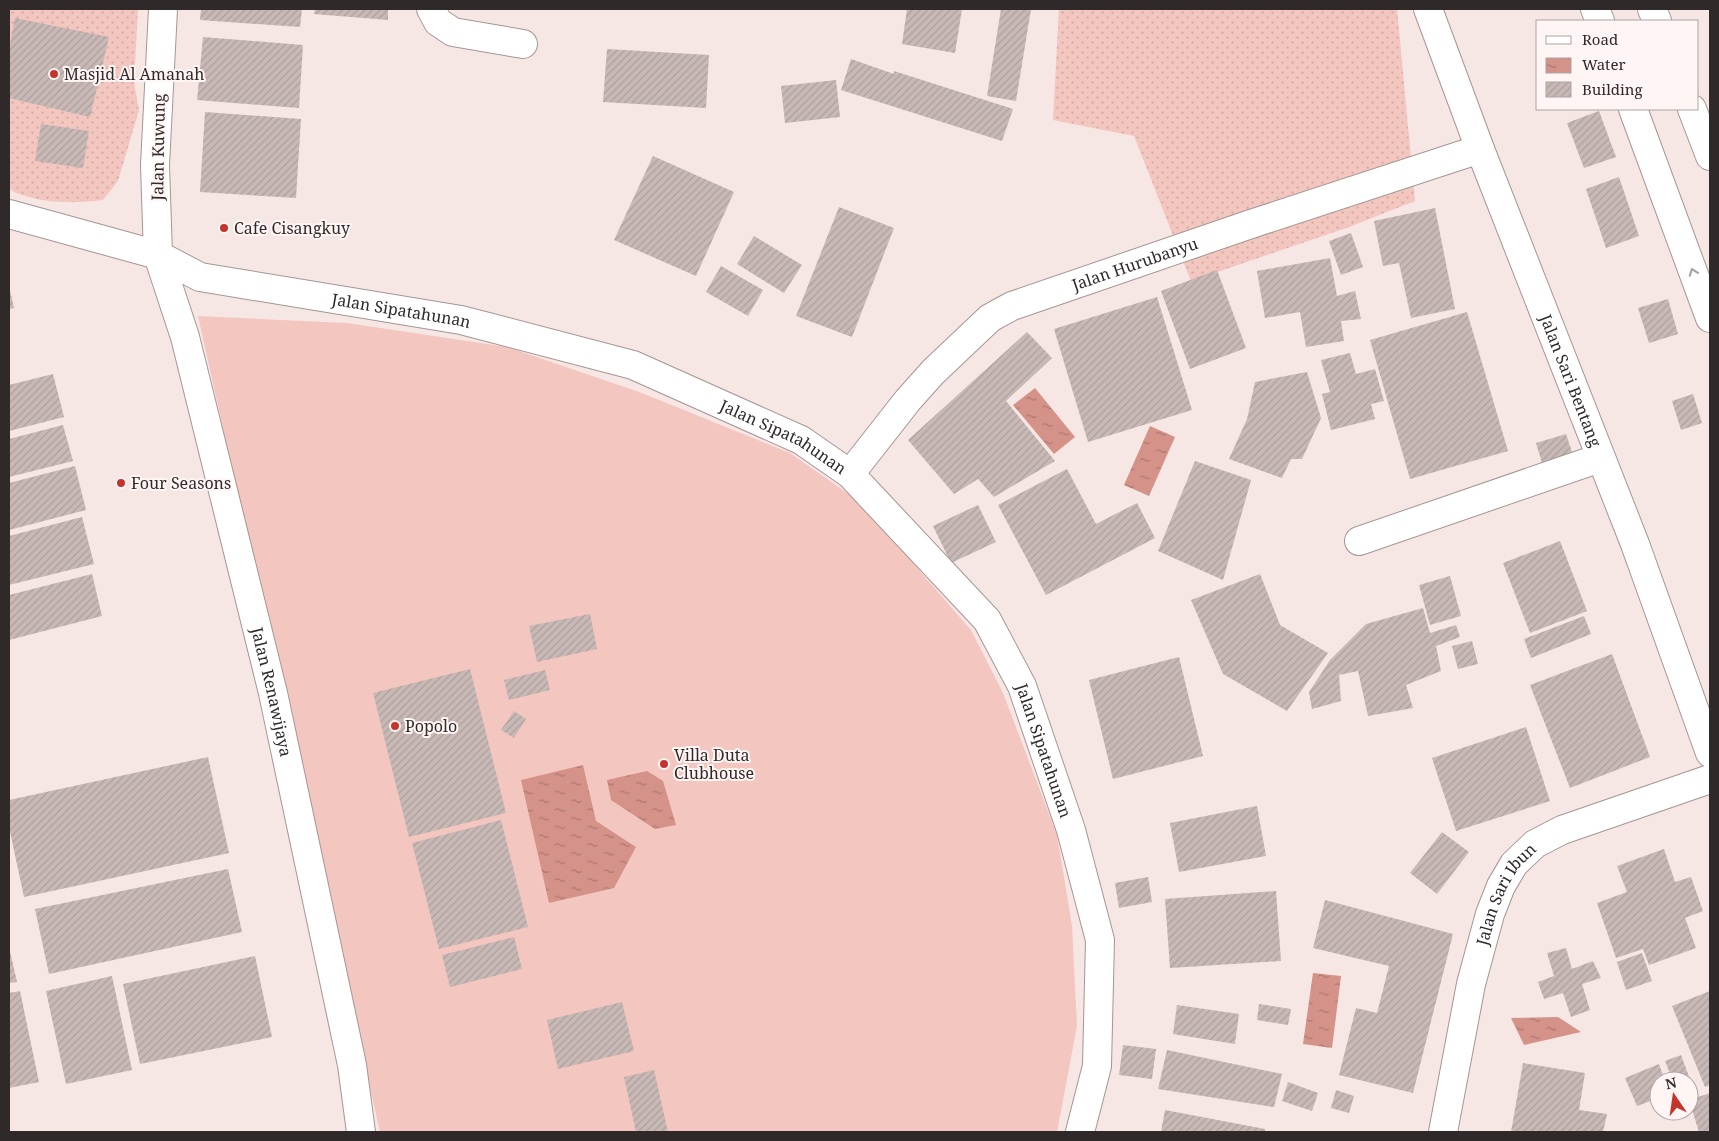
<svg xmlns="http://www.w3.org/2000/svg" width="1719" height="1141" viewBox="0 0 1719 1141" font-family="'Noto Serif',serif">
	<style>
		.grass { fill: url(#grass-dots) }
		.pitch { fill: #f3c6bf }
		.water { fill: url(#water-ripples) }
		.building { fill: url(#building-hatch) }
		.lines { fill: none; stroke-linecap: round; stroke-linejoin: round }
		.minor-casing { stroke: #a59694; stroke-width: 30 }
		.secondary-casing { stroke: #a59694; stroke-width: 30 }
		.minor { stroke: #fff; stroke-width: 28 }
		.secondary { stroke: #fff; stroke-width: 28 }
		.oneway { stroke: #a19f9f }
		.poi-dot { fill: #c3352c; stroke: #fff5f4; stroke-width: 2 }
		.labels { text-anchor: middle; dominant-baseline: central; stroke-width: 4; stroke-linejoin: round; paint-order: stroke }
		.poi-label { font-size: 16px; fill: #2f2a29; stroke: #fff5f4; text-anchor: start }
		.street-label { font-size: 16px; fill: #2f2a29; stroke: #fff5f4 }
	</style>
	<defs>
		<pattern id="grass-dots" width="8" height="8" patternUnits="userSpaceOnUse" patternTransform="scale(1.25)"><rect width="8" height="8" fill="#f3c6bf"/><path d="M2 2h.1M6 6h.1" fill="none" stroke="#d1aaa4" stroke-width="1.8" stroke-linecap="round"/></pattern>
		<pattern id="water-ripples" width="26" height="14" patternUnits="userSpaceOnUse" patternTransform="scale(1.25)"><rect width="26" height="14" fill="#d49289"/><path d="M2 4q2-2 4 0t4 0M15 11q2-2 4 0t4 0" fill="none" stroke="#ac7770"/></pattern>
		<pattern id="building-hatch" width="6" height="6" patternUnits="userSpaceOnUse" patternTransform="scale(1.25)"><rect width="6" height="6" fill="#c8b9b6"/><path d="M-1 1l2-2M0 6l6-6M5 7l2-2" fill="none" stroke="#ac9f9c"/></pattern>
	</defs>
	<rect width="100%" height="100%" fill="#f6e6e4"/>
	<g class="grass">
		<path d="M9,9h129l-4,74 5,27 -21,71 -15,19c-26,3 -52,4 -77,-4 -7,-2 -13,-3 -17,-9z"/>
		<path d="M1059,9h338l18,192 -66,26 -158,54 -57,-145 -81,-16z"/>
	</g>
	<path class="pitch" d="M198,316l149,7 160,24 135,46 148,60 77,54 56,68 48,55 32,63 54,142 15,91 5,100 -20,106h-677z"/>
	<g class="water">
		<path d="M1035,388l40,49 -21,17 -41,-49z"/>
		<path d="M1150,426l25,11 -26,59 -25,-11z"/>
		<path d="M583,765l13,56 40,26 -22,41 -65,15 -28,-123z"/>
		<path d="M647,771l16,10 13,44 -21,4 -44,-29 -4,-20z"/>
		<path d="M1313,973l28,3 -9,72 -29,-4z"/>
		<path d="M1558,1017l23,15 -57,13 -13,-27z"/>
	</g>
	<g class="building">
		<path d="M201,9h101l-2,18 -100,-7z"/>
		<path d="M315,9h73v11l-74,-6z"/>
		<path d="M907,9h55l-7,44 -53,-9z"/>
		<path d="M1001,9h30l-15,92 -29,-5z"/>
		<path d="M15,18l94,19 -19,80 -81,-19v-48z"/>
		<path d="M203,37l100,8 -4,63 -102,-8z"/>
		<path d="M607,49l102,6 -3,53 -103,-6z"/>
		<path d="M851,59l43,15v-3l119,38 -11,32 -161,-51z"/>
		<path d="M836,80l4,37 -55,6 -4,-37z"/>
		<path d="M1599,111l17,46 -32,11 -17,-45z"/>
		<path d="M205,112l96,7 -5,79 -96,-6z"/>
		<path d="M41,124l48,7 -6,37 -48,-7z"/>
		<path d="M653,156l81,36 -38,84 -82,-36z"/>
		<path d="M1619,177l20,59 -33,12 -20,-59z"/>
		<path d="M839,207l55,21 -42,109 -56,-21z"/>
		<path d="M1435,208l20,101 -44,9 -12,-55 -16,3 -9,-45z"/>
		<path d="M1351,233l12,34 -22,8 -12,-34z"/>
		<path d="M754,236l48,29 -18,28 -47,-29z"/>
		<path d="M1330,258l7,38 18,-5 6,28 -20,2 3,20 -38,6 -6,-35 -35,6 -8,-47z"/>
		<path d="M721,266l42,24 -15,26 -42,-24z"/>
		<path d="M1217,270l29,78 -56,21 -29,-78z"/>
		<path d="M9,286l5,22 -5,1z"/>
		<path d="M1157,297l35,113 -104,32 -34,-113z"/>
		<path d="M1668,299l10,35 -29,9 -11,-35z"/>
		<path d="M1467,312l41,139 -98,28 -40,-139z"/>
		<path d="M1027,332l25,26 -46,43 49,60 -61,36 -16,-18 -24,15 -46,-54z"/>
		<path d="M1350,353l6,21 19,-5 9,32 -13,3 4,15 -44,11 -9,-36 8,-2 -9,-32z"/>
		<path d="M1307,372l14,46 -19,41h-11l-9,19 -53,-19 18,-40 8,-37z"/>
		<path d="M53,374l11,43 -55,14v-46z"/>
		<path d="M1693,394l9,29 -21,7 -9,-29z"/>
		<path d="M63,425l10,36 -64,16v-38z"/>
		<path d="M1566,434l7,21 -31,8 -6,-20z"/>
		<path d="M1195,461l56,19 -28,100 -65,-29z"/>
		<path d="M75,466l11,44 -77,20v-47z"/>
		<path d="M1067,469l29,55 41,-21 18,35 -109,57 -48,-90z"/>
		<path d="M978,505l18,37 -45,21 -18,-37z"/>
		<path d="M82,517l12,47 -85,21v-49z"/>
		<path d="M1560,541l27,70 -57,22 -27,-70z"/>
		<path d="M92,574l10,42 -93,24v-45z"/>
		<path d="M1260,574l20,51 48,28 -41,58 -64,-37 -32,-74z"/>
		<path d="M1450,576l11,40 -31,9 -11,-40z"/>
		<path d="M1423,608l7,25 26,-8 4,12 -24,9 5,25 -35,14 7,23 -45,8 -10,-45 -19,4 2,26 -29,8 -3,-17 21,-32 36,-36z"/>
		<path d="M590,614l7,35 -60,13 -8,-36z"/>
		<path d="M1584,616l7,18 -60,24 -7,-19z"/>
		<path d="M1472,641l6,23 -20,5 -6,-23z"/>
		<path d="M1612,654l38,103 -80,31 -40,-103z"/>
		<path d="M1179,657l24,99 -90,23 -24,-99z"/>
		<path d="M470,669l36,144 -97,24 -36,-144z"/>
		<path d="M545,670l5,20 -41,10 -5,-20z"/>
		<path d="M514,711l12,8 -12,19 -13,-8z"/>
		<path d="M1526,727l24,74 -94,30 -24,-73z"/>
		<path d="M208,757l21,96 -205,44 -15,-70v-27z"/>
		<path d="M1257,806l9,50 -87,16 -9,-49z"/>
		<path d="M501,820l27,107 -89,22 -27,-106z"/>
		<path d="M1442,832l27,20 -32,42 -27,-21z"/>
		<path d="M1664,849l11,33 16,-5 12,34 -18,7 11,30 -47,17 -6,-16 -27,9 -19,-55 30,-11 -10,-26z"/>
		<path d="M228,869l14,63 -193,42 -14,-65z"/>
		<path d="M1148,877l4,25 -33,6 -4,-25z"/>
		<path d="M1276,891l5,70 -111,7 -5,-69z"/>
		<path d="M1325,900l128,34 -40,159 -74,-18 17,-67 21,5 12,-47 -76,-18z"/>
		<path d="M514,937l8,32 -72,18 -8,-32z"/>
		<path d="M9,947l8,35 -8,1z"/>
		<path d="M1566,948l6,21 21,-8 8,17 -19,6 8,26 -19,7 -8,-24 -19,6 -6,-17 16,-6 -7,-23z"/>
		<path d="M1642,953l10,28 -26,9 -9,-28z"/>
		<path d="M255,956l17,81 -132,27 -17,-80z"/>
		<path d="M112,976l20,94 -66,14 -20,-93z"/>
		<path d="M20,991l19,91 -30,6v-95z"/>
		<path d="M1710,991v94l-5,2 -33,-81z"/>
		<path d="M622,1002l12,49 -76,18 -11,-49z"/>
		<path d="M1259,1004l32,5 -3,16 -31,-5z"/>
		<path d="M1177,1005l62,9 -4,30 -62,-10z"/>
		<path d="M1123,1045l33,4 -4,30 -33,-4z"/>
		<path d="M1167,1050l115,24 -8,33 -116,-18z"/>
		<path d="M1681,1055l10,27 -2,1v-2h-16l-8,-20z"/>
		<path d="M1523,1063l62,10 -6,37 28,4 -4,18h-92z"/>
		<path d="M1659,1064l6,17h-6v17l-22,8 -12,-28z"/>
		<path d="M654,1070l14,62h-32l-12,-55z"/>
		<path d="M1288,1082l30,11 -6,18 -30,-10z"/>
		<path d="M1336,1090l18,6 -5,17 -18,-5z"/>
		<path d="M1710,1093v39h-11l-10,-32z"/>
		<path d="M1165,1110l100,19v3h-104z"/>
	</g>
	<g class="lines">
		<g class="minor-casing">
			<g id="minor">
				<path id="s1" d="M163,9l-8,156 3,90 27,82 88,356 79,372 9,67"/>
				<path d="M431,9l7,13 15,10 70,12"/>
				<path id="s2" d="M1428,9l52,140 155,395 75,209"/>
				<path id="s3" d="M9,214l149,41 42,22 261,43 172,45 168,75 49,34 137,146 35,66 49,144 29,110 -3,126 -17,66"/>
				<path id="s4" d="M850,474l58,-74 25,-28 57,-54 22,-12 239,-82 229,-75"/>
				<path d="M1359,541l241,-83"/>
				<path id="s5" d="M1443,1132l28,-148 19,-70 11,-28 13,-22 21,-20 27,-14 148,-51"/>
			</g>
		</g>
		<g class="secondary-casing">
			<g id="secondary">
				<path d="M1595,9l5,12"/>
				<path d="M1652,9l5,12"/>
				<path d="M1633,109l77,209"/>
				<path d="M1692,109l18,47"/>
			</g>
		</g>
		<use href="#minor" class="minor"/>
		<use href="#secondary" class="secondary"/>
	</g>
	<defs><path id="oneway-chevron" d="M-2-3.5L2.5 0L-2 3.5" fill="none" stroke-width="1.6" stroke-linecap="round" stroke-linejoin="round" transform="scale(1.25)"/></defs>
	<use class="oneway" href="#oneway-chevron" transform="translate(1693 272) rotate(-110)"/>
	<g class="poi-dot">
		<circle cx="54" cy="74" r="5"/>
		<circle cx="224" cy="228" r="5"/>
		<circle cx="121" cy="483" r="5"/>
		<circle cx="395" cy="726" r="5"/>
		<circle cx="664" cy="764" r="5"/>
	</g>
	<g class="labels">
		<g class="poi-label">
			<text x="64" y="74">Masjid Al Amanah</text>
			<text x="234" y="228">Cafe Cisangkuy</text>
			<text x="131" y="483">Four Seasons</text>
			<text x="405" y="726">Popolo</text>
			<text x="674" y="755">Villa Duta<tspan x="674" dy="18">Clubhouse</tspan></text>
		</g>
		<g class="street-label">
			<text transform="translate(158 147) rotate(-89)">Jalan Kuwung</text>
			<text stroke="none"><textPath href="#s4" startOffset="365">Jalan Hurubanyu</textPath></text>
			<text stroke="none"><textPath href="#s3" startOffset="406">Jalan Sipatahunan</textPath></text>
			<text stroke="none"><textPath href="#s2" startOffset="398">Jalan Sari Bentang</textPath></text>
			<text stroke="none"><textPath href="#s3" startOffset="811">Jalan Sipatahunan</textPath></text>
			<text stroke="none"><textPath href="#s1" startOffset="698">Jalan Renawijaya</textPath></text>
			<text stroke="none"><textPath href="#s3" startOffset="1231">Jalan Sipatahunan</textPath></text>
			<text stroke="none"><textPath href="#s5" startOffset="248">Jalan Sari Ibun</textPath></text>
		</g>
	</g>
	<rect width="1719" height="1141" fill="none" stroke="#2f2a29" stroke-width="20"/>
	<rect x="1536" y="20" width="162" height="90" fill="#fff5f4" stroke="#aca4a3"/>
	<rect x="1546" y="36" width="25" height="8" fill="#ffffff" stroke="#aca4a3"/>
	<text x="1582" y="45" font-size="15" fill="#2f2a29">Road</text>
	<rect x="1546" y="58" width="25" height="15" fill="url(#water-ripples)" stroke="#aca4a3"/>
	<text x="1582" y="70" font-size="15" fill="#2f2a29">Water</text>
	<rect x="1546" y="82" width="25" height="15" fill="url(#building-hatch)" stroke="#aca4a3"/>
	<text x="1582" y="95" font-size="15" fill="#2f2a29">Building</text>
	<g transform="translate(1674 1096) rotate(347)"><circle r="24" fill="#fff5f4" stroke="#aca4a3"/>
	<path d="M0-4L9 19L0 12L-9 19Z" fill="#c3352c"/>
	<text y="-8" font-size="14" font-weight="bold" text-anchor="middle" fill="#2f2a29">N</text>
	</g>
</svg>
